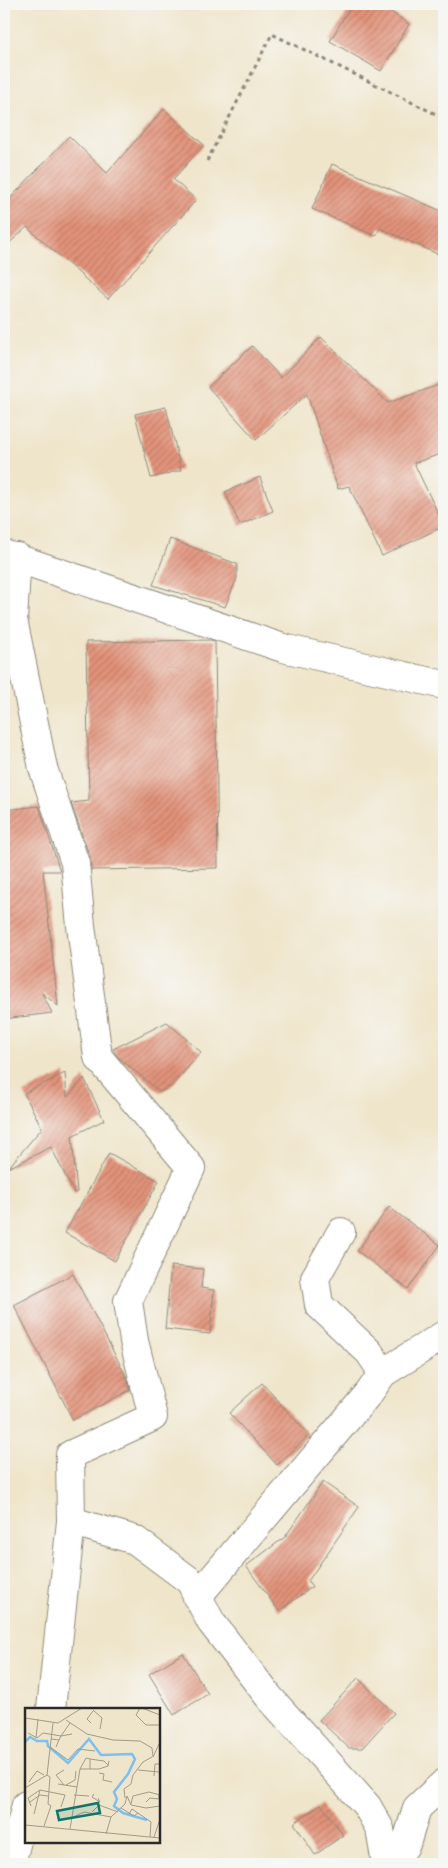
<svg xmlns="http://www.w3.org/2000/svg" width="448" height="1868" viewBox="0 0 448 1868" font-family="Caveat,sans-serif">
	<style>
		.building { fill: url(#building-hatch) }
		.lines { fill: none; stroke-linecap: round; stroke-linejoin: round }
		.minor-casing { stroke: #8d887a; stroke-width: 30 }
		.path { stroke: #8d887a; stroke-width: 3; stroke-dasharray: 4 4; stroke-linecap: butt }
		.minor { stroke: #fff; stroke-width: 28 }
		.inset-river { fill: none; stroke: #7cbff2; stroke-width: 2.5 }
		.inset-road { fill: none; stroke: #a19b8a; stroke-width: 1 }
		.view { fill: #0f766e; fill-opacity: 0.15; stroke: #0f766e; stroke-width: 2.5 }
		.inset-edge { fill: none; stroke: #2b2b2b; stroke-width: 2.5 }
	</style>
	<defs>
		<pattern id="building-hatch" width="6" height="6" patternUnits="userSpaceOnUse" patternTransform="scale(1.25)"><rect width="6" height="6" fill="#e3937a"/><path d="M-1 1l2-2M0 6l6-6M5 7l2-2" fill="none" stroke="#b87864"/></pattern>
	</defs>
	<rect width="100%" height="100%" fill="#f6f6f2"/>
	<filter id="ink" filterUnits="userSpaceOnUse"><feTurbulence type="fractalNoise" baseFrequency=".02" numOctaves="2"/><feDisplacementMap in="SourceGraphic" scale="10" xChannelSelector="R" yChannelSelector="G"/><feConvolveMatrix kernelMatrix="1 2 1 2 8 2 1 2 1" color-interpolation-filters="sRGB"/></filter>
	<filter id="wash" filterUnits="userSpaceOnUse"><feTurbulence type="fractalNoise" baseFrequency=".0096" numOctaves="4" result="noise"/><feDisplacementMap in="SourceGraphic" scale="20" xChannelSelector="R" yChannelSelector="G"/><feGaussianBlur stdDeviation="1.12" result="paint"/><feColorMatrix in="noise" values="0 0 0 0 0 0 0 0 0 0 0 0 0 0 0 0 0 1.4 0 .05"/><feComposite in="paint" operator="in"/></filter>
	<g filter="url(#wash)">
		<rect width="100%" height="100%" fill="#efe5ca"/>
		<g id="blocks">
			<g class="building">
				<path d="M352,4h27l30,20 -28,47 -51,-30z"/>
				<path d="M164,109l40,36 -31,34 23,21 -88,99 -81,-72 -23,21v-43l65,-69 38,37z"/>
				<path d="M332,164l112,48v45l-64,-29 -4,8 -64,-27z"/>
				<path d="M321,337l67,66 56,-20v70l-30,10 30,63 -62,30 -33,-70 -11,3 -31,-95 -51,46 -48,-53 44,-41 29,32z"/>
				<path d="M166,407l15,63 -30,8 -16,-64z"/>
				<path d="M260,477l13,34 -33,14 -15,-33z"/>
				<path d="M170,539l67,25v14l-12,29 -72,-22z"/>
				<path d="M211,640l4,1 3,227 -127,2 -1,-12 -19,-55 18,-2 -3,-159z"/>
				<path d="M39,806l21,65h-17l15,135 -16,-13 10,20 -48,6v-209z"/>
				<path d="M167,1022l34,30 -29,34 -12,6 -42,-35 -5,-8z"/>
				<path d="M65,1073l2,24 17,-19 20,42 -32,16 5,56 -3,1 -23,-46 -43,21 34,-40 -18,-35z"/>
				<path d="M109,1153l50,28 -44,80 -50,-28z"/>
				<path d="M389,1207l51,38 -32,44 -51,-38z"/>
				<path d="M171,1266l32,3 -2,19 13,2 -4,44 -45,-5z"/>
				<path d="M73,1274l55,106 2,10 -57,30 -59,-115z"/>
				<path d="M262,1383l47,52 -32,30 -48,-52z"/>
				<path d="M323,1482l36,25 -51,74 4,6 -33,24 -33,-45 39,-29z"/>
				<path d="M183,1653l25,41 -34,21 -25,-41z"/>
				<path d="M358,1678l36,35 -32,35h-13l-30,-28z"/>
				<path d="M321,1804l22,31 -28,20 -21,-32z"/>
			</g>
		</g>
	</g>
	<g filter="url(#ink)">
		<use href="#blocks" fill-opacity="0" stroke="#8d887a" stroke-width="1"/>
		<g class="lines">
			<g class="minor-casing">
				<g id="minor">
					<path d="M4,554l279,94 161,37"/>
					<path d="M17,557l-4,62 30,149 32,95 6,63 17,131 93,111 -63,133 6,40 19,76 -83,38 1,66 -20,188"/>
					<path d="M383,1373l61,-38"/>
					<path d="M71,1521l64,19 55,41 21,41 58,75 98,109 13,23 6,35"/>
					<path d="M197,1597l172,-204 14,-20 -14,-21 -50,-47 -4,-27 26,-46"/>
					<path d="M11,1864l15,-59"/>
					<path d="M393,1864l13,-20 11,-36 27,-25"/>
				</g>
			</g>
			<path class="path" d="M207,161l65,-127 172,84"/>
			<use href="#minor" class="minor"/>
		</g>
	</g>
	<g transform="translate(25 1708)">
		<rect width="135" height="135" fill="#efe5ca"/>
		<path class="inset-river" d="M0,34l5,-5 7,4h10l1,5 20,17 21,-24 12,16 31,-1 3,5 -7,15 -14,18 3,7 -3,7 9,7 24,7"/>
		<path class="inset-road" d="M115,0l-4,7 10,10h14M117,0l18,7M68,2l9,8 -2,11M0,10l33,5 24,-15h12M41,12l21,14 26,6 27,1 12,7 1,9 7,-15M45,15l-9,13 11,-2M66,15l-4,-4 6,-8M3,25l9,5 6,-5 18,3 -2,4M11,30l2,-19M26,31l8,1 -3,7M25,39l18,13 10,-11 17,2M65,51l14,2 4,4M55,61h19l9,-3 1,-5M113,62l21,2M74,65l5,1 -1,6 9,2M129,68l1,-12h5M4,74l8,-11 7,4M33,76l19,3M39,77l-8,-10 8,-5M41,77l9,-5 1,-9M0,80l22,-13M69,86l-2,3 8,5 -2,-4M49,87l15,1M100,90l-1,-9 7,-5 2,-9 10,-13 9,-5M5,94l10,-7 8,1M121,94l4,-4 9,1v-5M106,96l2,-8 16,-4 11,3M6,98l-3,-8 12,-8 25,5 -4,12M96,100l13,8 4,-3M67,104l7,-7 19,7M9,106l6,-24M104,106l3,-5 19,13 -1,15M46,110l13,-6 27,5M0,117l135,13M19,118l7,-20 -3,-2 2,-27 -3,-2 6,-52M45,121l10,-60 6,-11 4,1v10M81,126l5,-17 14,-13 2,-8 4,9 15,3 14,-2M129,129l6,-18"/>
		<path class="view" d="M73,95l2,10 -41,7 -2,-9z"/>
		<rect width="135" height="135" class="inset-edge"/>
	</g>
	<rect width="448" height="1868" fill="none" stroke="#f6f6f2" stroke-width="20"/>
</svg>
